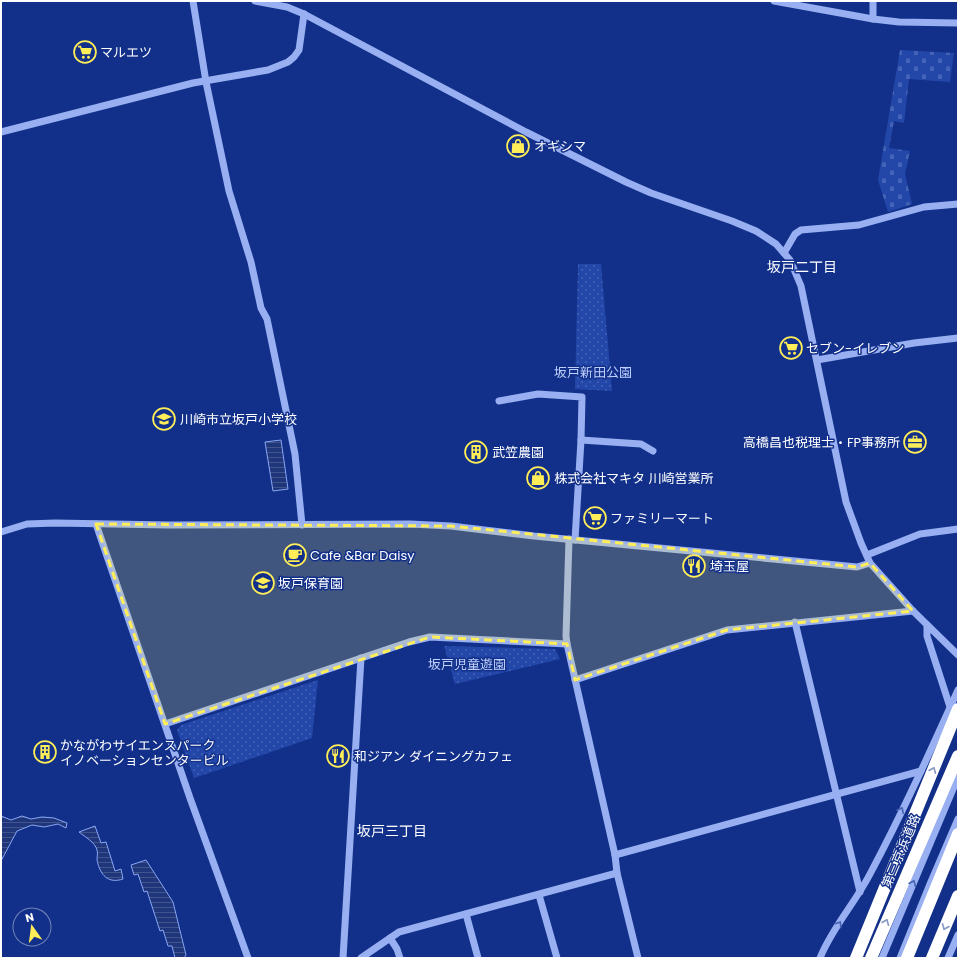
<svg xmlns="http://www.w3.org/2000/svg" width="959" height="959" viewBox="0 0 959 959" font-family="Poppins,'Noto Sans JP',sans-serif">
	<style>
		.grass { fill: url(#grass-dots) }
		.cemetery { fill: url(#cemetery-stones) }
		.water { fill: url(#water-rules); stroke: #89a7f4 }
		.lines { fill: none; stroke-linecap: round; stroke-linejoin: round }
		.minor { stroke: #98aff1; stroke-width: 7 }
		.highway { stroke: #fff; stroke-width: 12 }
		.oneway { stroke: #8898c4 }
		.oneway2 { stroke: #4863b3 }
		.marked { fill: #ffee57; fill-opacity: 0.2; stroke: #ffee57; stroke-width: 3; stroke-dasharray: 8 5; stroke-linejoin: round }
		.labels { text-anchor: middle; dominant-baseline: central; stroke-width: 3; stroke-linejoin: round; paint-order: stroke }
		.poi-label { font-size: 13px; fill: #fff; stroke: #12308a; text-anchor: start }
		.park-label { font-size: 13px; fill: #becffc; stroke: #12308a }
		.street-label { font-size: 13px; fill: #fff; stroke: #12308a }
		.neighbourhood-label { font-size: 14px; fill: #fff; stroke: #12308a }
	</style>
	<defs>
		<pattern id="grass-dots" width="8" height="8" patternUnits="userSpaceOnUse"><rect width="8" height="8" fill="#2347a9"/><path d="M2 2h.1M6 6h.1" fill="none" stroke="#4463b6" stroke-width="1.8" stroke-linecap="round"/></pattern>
		<pattern id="cemetery-stones" width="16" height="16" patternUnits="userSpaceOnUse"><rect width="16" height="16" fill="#2347a9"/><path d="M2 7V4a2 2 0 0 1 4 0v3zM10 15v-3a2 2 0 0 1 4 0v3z" fill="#4463b6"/></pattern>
		<pattern id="water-rules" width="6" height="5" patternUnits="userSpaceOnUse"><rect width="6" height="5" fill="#20367a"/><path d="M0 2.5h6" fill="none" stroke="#41548e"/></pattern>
	</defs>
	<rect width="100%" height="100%" fill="#12308a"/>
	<g class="grass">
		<path d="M578,264h23l11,127 -37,-2z"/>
		<path d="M444,646l111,3 5,10 -105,25z"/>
		<path d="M318,680l-6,58 -118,40 -17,-48 4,-5z"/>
	</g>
	<path class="cemetery" d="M900,50l54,3 -4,29 -41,-3 -5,44 -10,-2 -5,27 21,3 -5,23 7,30 -24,8 -10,-32z"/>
	<g class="water">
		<path d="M281,440l7,49 -15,2 -8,-49z"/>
		<path d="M1,816l10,4 11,-4 9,3 11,-2 12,1 13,5 -1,5 -8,-4 -14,3 -12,-2 -15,6 -16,30z"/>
		<path d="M95,826l6,17 5,-1 9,29 6,-2 2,10c-15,5 -23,-4 -26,-19 0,-3 1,-7 0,-10 -2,-8 -12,-13 -18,-18z"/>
		<path d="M146,860l27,42 13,53 -2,3h-9l-3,-12h-4l-5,-16 -3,1 -13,-40 -3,1 -6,-18 -4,1 -3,-10z"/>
	</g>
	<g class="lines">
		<g class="minor">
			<path d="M193,1l13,81 23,109 22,71 10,46 6,11 28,135 7,71"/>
			<path d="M255,1l32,6 17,7 222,118 100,50 25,11 81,28 24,10 20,13 14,16 11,26 45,216 15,41 9,20 43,48 45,44"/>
			<path d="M774,1l99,18 26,3 59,1"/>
			<path d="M873,19v-18"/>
			<path d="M1,132l192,-49 75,-13 20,-8 6,-5 5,-7 5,-36"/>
			<path d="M784,253l11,-19 6,-4 58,-5 65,-18 34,-3"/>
			<path d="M817,360l97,-17 44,-5"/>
			<path d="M499,401l39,-7 44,3 -1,43 -6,100"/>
			<path d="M581,440l60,4 12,7"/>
			<path d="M96,524l94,274 58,160"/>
			<path d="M1,532l26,-8 28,-1 114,2 241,-1 41,2 83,10 323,31 13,-4"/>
			<path d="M569,539l-3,97 1,8 48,211 2,18 21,85"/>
			<path d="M867,555l53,-21 38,-5"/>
			<path d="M795,622l65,270"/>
			<path d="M927,625v11l23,71"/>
			<path d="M575,680l152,-50 186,-19"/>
			<path d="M165,724l244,-82 21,-5 137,7"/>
			<path d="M615,855l306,-84"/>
			<path d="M539,895l18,63"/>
			<path d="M466,914l12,44"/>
			<path d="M390,938l7,11 3,9"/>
			<path d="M343,958l18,-300"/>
			<path d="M361,958l38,-26 218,-59"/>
			<path d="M820,958c12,-30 35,-55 50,-84 32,-60 60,-122 88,-184"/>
			<path d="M882,958l76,-181"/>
			<path d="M900,958l30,-74 28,-65"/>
			<path d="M948,958l10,-23"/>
		</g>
		<g class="highway">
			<path d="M856,958l102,-249"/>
			<path d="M871,958l87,-202"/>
			<path d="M907,958l51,-124"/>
			<path d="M932,958l26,-62"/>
		</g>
	</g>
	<defs><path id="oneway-chevron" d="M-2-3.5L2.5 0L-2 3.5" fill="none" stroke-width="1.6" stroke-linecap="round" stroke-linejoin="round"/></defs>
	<g class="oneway">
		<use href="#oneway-chevron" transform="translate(933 770) rotate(-67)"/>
		<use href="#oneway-chevron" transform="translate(886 922) rotate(-67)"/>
		<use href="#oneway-chevron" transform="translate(945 927) rotate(113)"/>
	</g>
	<g class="oneway2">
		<use href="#oneway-chevron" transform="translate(901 810) rotate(-64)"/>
		<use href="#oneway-chevron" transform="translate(913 883) rotate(-67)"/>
		<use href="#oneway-chevron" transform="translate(839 924) rotate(-57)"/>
	</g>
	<path class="marked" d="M96,524l355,2 406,41 13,-4 43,48 -186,19 -152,50 -8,-36 -137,-7 -265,87z"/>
	<defs>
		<g id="supermarket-ring" transform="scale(1.15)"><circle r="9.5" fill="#12308a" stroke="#ffee57" stroke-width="1.5"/><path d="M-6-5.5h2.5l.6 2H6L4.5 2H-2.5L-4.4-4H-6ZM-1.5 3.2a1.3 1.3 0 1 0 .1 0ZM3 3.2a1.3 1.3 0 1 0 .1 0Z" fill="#ffee57"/></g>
		<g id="shop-ring" transform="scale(1.15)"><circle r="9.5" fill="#12308a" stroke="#ffee57" stroke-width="1.5"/><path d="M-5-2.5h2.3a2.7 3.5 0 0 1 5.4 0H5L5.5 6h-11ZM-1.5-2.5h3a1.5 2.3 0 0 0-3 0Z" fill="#ffee57"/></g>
		<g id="school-ring" transform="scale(1.15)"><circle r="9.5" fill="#12308a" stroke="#ffee57" stroke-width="1.5"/><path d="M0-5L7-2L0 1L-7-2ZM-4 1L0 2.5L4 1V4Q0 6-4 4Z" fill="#ffee57"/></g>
		<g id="office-ring" transform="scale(1.15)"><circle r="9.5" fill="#12308a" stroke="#ffee57" stroke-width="1.5"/><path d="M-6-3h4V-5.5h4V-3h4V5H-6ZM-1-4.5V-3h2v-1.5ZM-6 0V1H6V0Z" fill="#ffee57"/></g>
		<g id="building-ring" transform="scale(1.15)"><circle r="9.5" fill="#12308a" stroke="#ffee57" stroke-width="1.5"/><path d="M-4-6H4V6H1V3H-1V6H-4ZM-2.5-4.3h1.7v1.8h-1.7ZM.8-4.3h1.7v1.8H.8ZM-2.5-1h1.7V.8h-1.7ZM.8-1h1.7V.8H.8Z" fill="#ffee57"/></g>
		<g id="cafe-ring" transform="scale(1.15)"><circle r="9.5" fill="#12308a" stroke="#ffee57" stroke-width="1.5"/><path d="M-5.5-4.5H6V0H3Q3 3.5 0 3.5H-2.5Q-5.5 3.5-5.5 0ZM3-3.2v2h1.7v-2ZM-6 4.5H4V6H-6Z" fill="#ffee57"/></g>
		<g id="restaurant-ring" transform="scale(1.15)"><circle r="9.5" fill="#12308a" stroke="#ffee57" stroke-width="1.5"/><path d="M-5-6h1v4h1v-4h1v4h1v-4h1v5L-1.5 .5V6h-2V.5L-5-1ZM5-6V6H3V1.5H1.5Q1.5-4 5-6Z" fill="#ffee57"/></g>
	</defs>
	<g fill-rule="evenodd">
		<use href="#supermarket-ring" x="85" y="52"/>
		<use href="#shop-ring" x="518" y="146"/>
		<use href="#supermarket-ring" x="791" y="348"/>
		<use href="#school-ring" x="164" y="419"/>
		<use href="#office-ring" x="915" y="442"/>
		<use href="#building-ring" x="476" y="452"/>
		<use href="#shop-ring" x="538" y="478"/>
		<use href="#supermarket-ring" x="595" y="518"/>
		<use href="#cafe-ring" x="295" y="555"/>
		<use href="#restaurant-ring" x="694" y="566"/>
		<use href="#school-ring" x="263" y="583"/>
		<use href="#building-ring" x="45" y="752"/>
		<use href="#restaurant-ring" x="338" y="756"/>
	</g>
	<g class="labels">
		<g class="poi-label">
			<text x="100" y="52">マルエツ</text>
			<text x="534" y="146">オギシマ</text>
			<text x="806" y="348">セブン-イレブン</text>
			<text x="180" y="419">川崎市立坂戸小学校</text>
			<text x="900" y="442" text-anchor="end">高橋昌也税理士・FP事務所</text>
			<text x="492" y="452">武笠農園</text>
			<text x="554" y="478">株式会社マキタ 川崎営業所</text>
			<text x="610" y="518">ファミリーマート</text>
			<text x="310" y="555">Cafe &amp;Bar Daisy</text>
			<text x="710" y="566">埼玉屋</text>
			<text x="278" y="583">坂戸保育園</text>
			<text x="60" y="745">かながわサイエンスパーク<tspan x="60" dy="15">イノベーションセンタービル</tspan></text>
			<text x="354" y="756">和ジアン ダイニングカフェ</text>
		</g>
		<g class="park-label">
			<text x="593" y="372">坂戸新田公園</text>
			<text x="467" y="664">坂戸児童遊園</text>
		</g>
		<g class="street-label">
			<text transform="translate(901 851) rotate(-67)">第三京浜道路</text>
		</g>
		<g class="neighbourhood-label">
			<text x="802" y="267">坂戸二丁目</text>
			<text x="392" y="831">坂戸三丁目</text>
		</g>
	</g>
	<rect width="959" height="959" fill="none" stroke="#ffffff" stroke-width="4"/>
	<g transform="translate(32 927) rotate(346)"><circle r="19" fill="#12308a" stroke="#7183b9"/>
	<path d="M0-3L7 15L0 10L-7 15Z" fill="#ffee57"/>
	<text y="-6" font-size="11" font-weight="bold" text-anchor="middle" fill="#ffffff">N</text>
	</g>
</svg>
